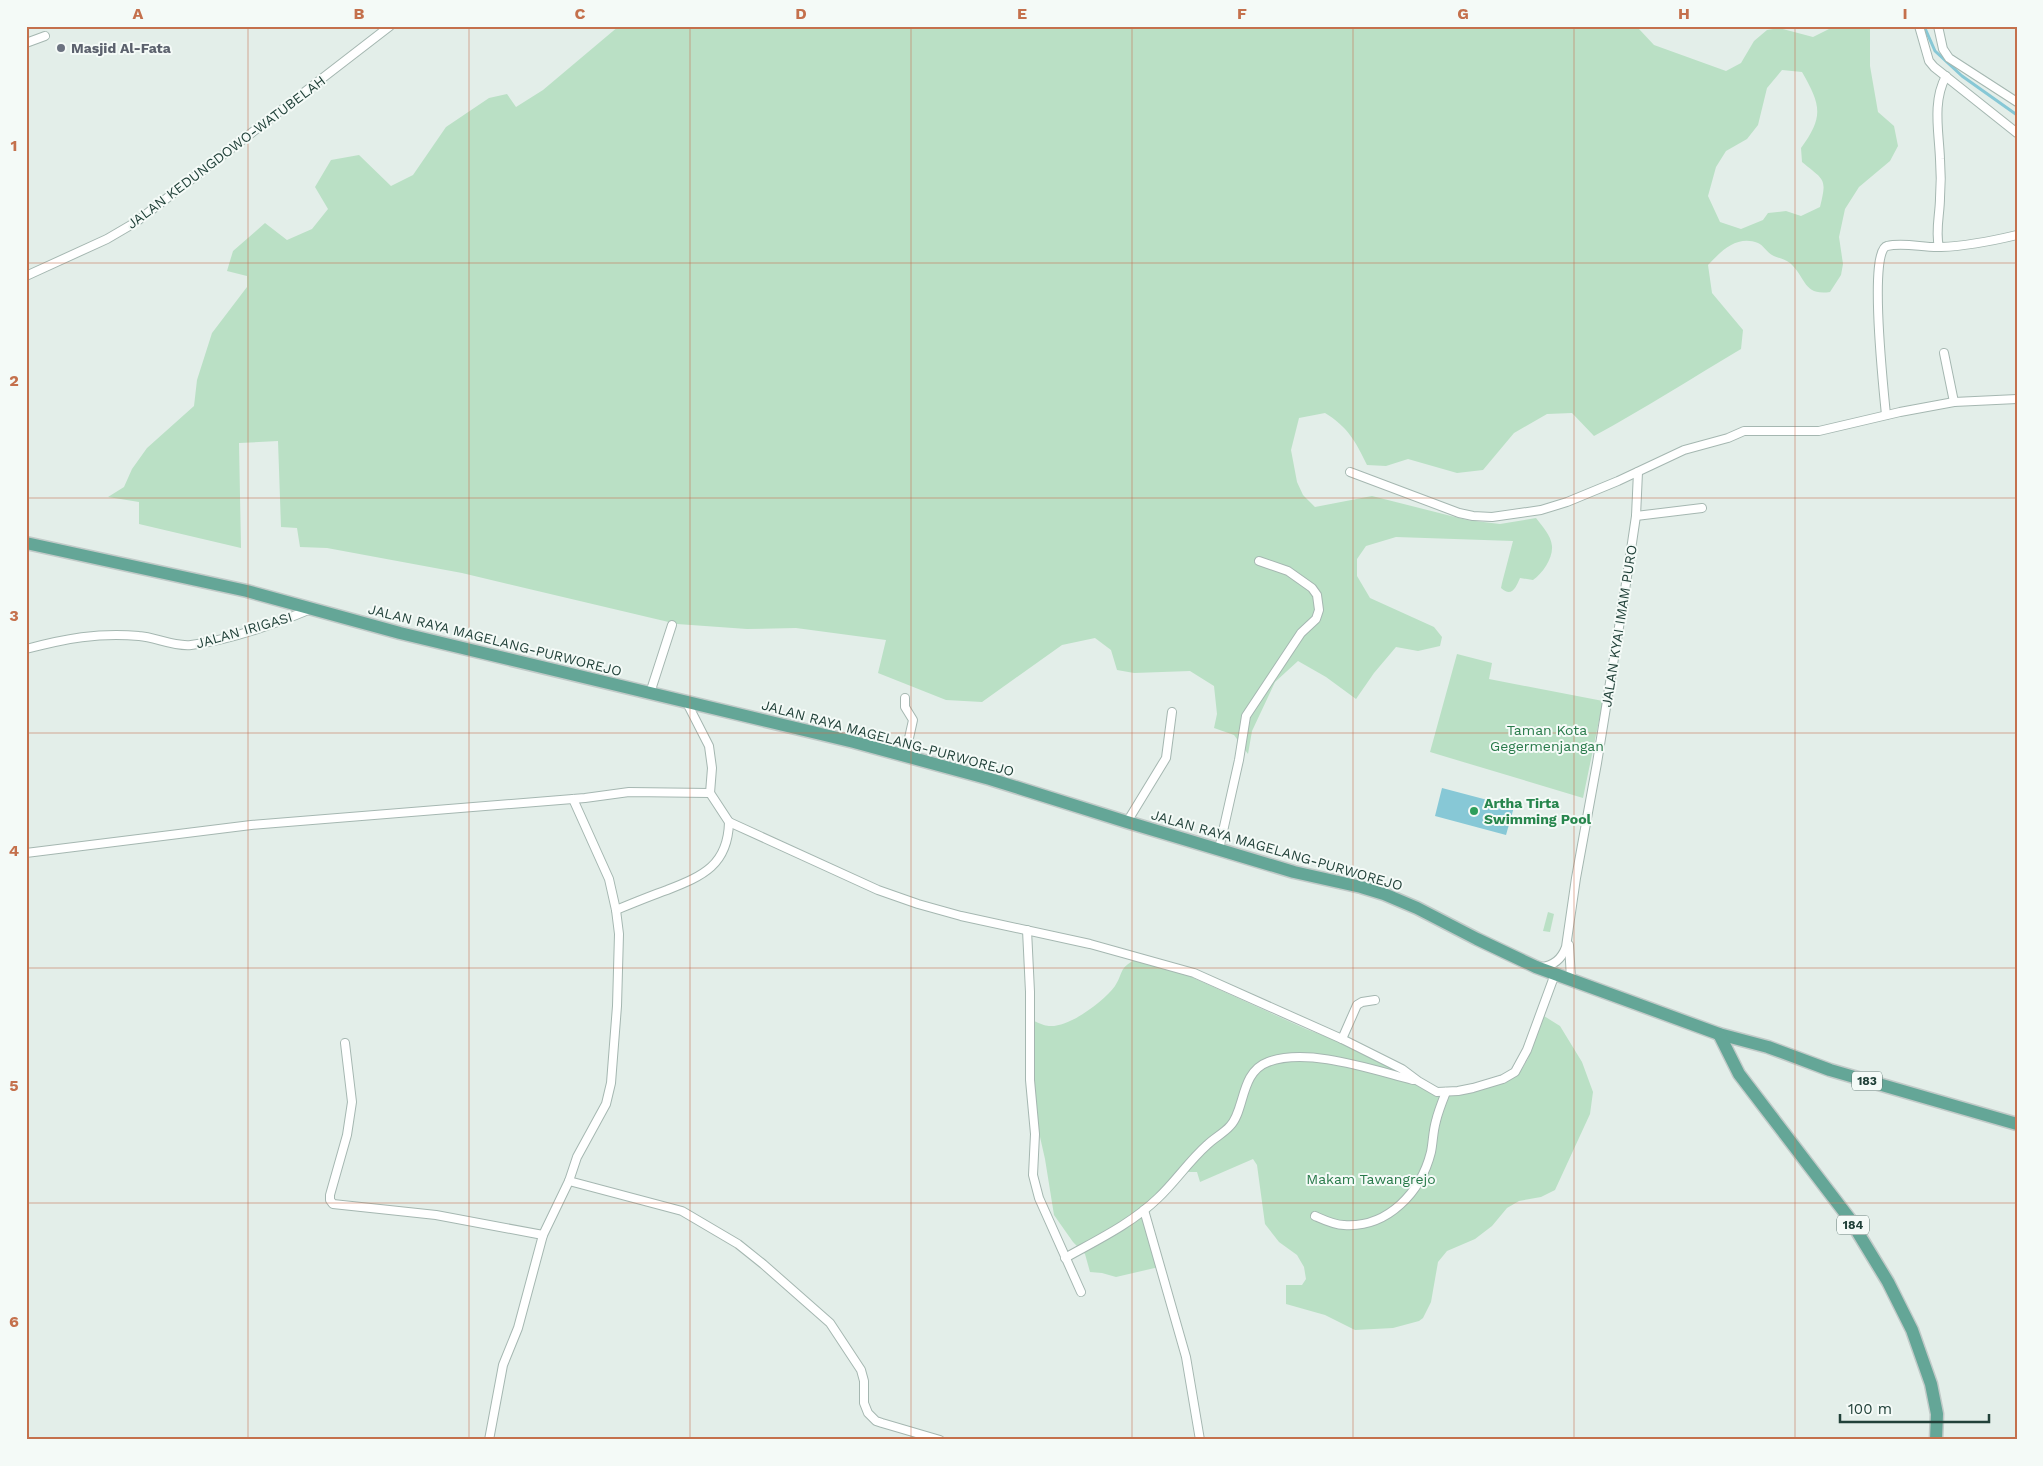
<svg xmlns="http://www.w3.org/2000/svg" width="2043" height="1466" viewBox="0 0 2043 1466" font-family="'Work Sans',sans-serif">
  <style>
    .green { fill: #bae0c5; fill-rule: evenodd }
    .water { fill: #87c8d6 }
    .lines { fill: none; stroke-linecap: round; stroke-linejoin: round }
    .stream { stroke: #87c8d6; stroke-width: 3 }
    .street-casing { stroke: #a5b7b1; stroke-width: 10 }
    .primary-casing { stroke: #c1cac8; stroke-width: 15 }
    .street { stroke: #fff; stroke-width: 8 }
    .primary { stroke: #64a697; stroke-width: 12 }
    .grid { fill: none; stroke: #c4704c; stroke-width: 1; stroke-opacity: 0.55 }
    .worship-dot { fill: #6b7280; stroke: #f4faf7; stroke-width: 2 }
    .leisure-dot { fill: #2e9e5b; stroke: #f4faf7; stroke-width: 2 }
    .labels { text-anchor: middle; stroke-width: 4; stroke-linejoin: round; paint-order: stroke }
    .shield { fill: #f4faf7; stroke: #607872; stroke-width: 1 }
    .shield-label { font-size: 12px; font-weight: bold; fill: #214139 }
    .worship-label { font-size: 14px; font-weight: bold; fill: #5b616d; stroke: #f4faf7; text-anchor: start }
    .street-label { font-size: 14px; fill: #214139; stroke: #f4faf7 }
    .park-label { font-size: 14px; fill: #287a4a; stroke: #f4faf7 }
    .leisure-label { font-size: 14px; font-weight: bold; fill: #27864d; stroke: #f4faf7; text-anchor: start }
    .neatline { fill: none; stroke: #c4704c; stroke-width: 2 }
    .grid-label { font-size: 16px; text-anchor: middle; font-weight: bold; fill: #c4704c }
  </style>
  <rect width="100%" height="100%" fill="#e3eee9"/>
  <g class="green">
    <path d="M619,26H1640L1639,29L1654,45L1726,71L1741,63L1754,41L1767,30L1779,28L1813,37L1835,26H1870V66L1878,112L1894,126L1898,146L1890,161L1859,187L1845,209L1839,237L1843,264L1841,275L1830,292C1803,296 1806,277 1790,263C1785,259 1777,258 1772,255C1767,252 1763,245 1758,243C1737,235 1721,251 1708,265L1712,293L1743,330L1741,349C1692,378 1644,409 1594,436L1572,413L1547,414L1514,433L1483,470L1457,473L1408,459L1386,466L1367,465C1356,442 1347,426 1325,413L1299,418L1291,450L1297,482L1303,495L1315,507L1372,496L1467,520L1500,524L1536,518C1542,526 1551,535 1552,546C1553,558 1543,573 1533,580L1520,578C1516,587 1512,598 1501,588L1502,583L1513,541L1396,537L1366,546L1357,559V576L1370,598L1434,627L1442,637L1440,646L1418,651L1396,647L1374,673L1356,699L1326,677L1298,661L1275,682L1252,731L1248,754L1234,735L1214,728L1217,714L1214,686L1190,671L1134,673L1117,670L1111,650L1095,638L1062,645L982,702L946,700L878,673L886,640L796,628L747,629L677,624L462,573L327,548L300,547L297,528L281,527L278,441L239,443L241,548L139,524V502L108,497L124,487L132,469L147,448L194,406L197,380L212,333L247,287V276L227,271L233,251L265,223L287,240L312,229L328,209L315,187L331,160L359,155L391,186L413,175L446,127L489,98L507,94L516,107L543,90ZM1782,70L1802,72C1821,105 1824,117 1801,148L1802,162C1825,181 1827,178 1820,207L1801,216L1786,211L1768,213L1763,220L1741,229L1720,222L1708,196L1716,167L1726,151L1747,139L1758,125L1767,88Z"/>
    <polygon points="1457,654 1492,663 1489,679 1603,701 1583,798 1430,752"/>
    <polygon points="1548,912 1554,914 1550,932 1543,931"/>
    <path d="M1136,959L1178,971L1306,1029L1359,1049L1416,1083L1449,1091L1502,1079L1520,1072L1528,1059L1538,1022L1544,1016L1560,1026L1582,1062L1593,1092L1590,1114L1555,1190L1541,1197L1519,1201L1507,1208L1492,1226L1475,1239L1447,1251L1438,1262L1431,1302L1423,1318L1419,1321L1393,1328L1355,1330L1325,1315L1286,1304V1285H1302L1306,1279L1304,1267L1297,1255L1279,1242L1265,1224L1257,1165L1253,1159L1200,1182L1197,1172H1186L1155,1204L1148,1215L1159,1267L1116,1277L1102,1273L1090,1272L1085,1254L1073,1242L1054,1215L1045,1159L1028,1084L1034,1021C1039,1023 1045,1026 1049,1026C1069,1028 1104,1001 1115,986C1124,972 1118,969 1136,959Z"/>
  </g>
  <polygon class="water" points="1442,788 1514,807 1506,835 1435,816"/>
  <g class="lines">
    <polyline class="stream" points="1924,26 1935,51 1962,76 2017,115"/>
    <g class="street-casing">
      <g id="street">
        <polyline points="1919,26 1929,61 1934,67 2017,133"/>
        <polyline points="1938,26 1943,49 1949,58 2017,102"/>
        <polyline points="26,43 45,36"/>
        <path d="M1939,247C1935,231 1940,214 1940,198C1941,185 1941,172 1940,159C1939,132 1932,102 1946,76"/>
        <polyline points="26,276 107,239 136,222 390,26"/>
        <polyline points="1944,353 1954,402"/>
        <path d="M1886,415C1884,393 1868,250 1887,246C1904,242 1924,248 1941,247C1967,246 1992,241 2017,235"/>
        <polyline points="1350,472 1459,513 1473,516 1492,517 1541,510 1567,502 1618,481 1684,450 1728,438 1744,431 1819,431 1900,412 1954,402 2017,399"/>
        <polyline points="1636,516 1702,508"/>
        <path d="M26,649C64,639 99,632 139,636C155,637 174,647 191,645C229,640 275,624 311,609"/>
        <polyline points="650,693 672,625"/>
        <polyline points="905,698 905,707 913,720 905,756"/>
        <polyline points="686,701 709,746 712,768 710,793"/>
        <polyline points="1127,822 1166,758 1172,712"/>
        <polyline points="1219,849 1239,760 1246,716 1301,633 1316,619 1319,610 1317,595 1312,588 1288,571 1259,561"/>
        <polyline points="26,853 251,825 585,798 629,792 710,793 729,822 878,890 918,904 961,916 1090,944 1194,973 1342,1039 1402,1069 1418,1081 1437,1092 1458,1091 1473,1088 1503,1079 1515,1072 1527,1050 1555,974"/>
        <path d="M616,910C633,903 650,896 667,890C703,876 728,865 729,822"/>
        <polyline points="1027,930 1030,992 1030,1080 1035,1134 1033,1175 1039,1198 1081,1292"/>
        <polyline points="1569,945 1571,978"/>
        <path d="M1541,967C1554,966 1562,958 1566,947L1576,878L1597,763L1625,590L1636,516L1638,472"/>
        <polyline points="1342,1039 1357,1005 1362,1002 1375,1000"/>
        <polyline points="345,1043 352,1102 347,1135 330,1195 330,1200 333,1204 436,1215 543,1235"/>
        <polyline points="569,1181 682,1211 738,1244 763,1264 830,1323 861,1370 864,1381 864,1403 868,1413 876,1421 882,1423 940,1440"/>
        <polyline points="1144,1210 1186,1357 1200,1440"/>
        <path d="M1315,1216C1324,1220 1334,1225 1344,1225C1388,1228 1421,1192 1431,1152C1433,1142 1433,1131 1436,1121C1438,1112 1442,1102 1446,1092"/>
        <path d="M1065,1258C1097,1240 1131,1224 1158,1198C1175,1182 1189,1161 1207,1145C1214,1138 1224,1133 1230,1126C1245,1111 1240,1072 1268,1062C1308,1047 1373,1070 1413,1080"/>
        <polyline points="489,1440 503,1365 518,1328 543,1235 569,1181 577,1157 606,1104 611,1083 617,1006 619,934 616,910 609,879 573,799"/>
      </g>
    </g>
    <g class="primary-casing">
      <g id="primary">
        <polyline points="26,543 247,591 400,633 854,742 990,779 1127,822 1294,872 1361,887 1384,894 1417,908 1477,939 1536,967 1719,1034 1768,1047 1830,1070 2017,1124"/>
        <polyline points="1719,1034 1739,1074 1849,1218 1888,1282 1912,1330 1931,1384 1937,1414 1936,1440"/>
      </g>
    </g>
    <use href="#street" class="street"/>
    <use href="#primary" class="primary"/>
  </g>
  <path class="grid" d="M248,26V1440M469,26V1440M690,26V1440M911,26V1440M1132,26V1440M1353,26V1440M1574,26V1440M1795,26V1440M26,263H2017M26,498H2017M26,733H2017M26,968H2017M26,1203H2017"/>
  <circle class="worship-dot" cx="61" cy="48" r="5"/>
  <circle class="leisure-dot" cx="1474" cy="811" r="5"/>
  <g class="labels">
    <g class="shield">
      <rect x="1852" y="1071.5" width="30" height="19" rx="4"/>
      <rect x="1837" y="1215.5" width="32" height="19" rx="4"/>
    </g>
    <g class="shield-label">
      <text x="1867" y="1085">183</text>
      <text x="1853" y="1229">184</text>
    </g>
    <g class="worship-label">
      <text x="71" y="53">Masjid Al-Fata</text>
    </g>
    <g class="street-label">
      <text transform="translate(226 152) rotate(-37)" y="5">JALAN KEDUNGDOWO-WATUBELAH</text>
      <text transform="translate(1619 626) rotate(-81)" y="5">JALAN KYAI IMAM PURO</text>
      <text transform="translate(244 630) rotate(-16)" y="5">JALAN IRIGASI</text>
      <text transform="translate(495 640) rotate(14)" y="5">JALAN RAYA MAGELANG-PURWOREJO</text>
      <text transform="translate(888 738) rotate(15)" y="5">JALAN RAYA MAGELANG-PURWOREJO</text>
      <text transform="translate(1277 850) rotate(16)" y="5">JALAN RAYA MAGELANG-PURWOREJO</text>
    </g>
    <g class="park-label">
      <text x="1547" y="735">Taman Kota<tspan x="1547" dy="16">Gegermenjangan</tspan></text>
      <text x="1371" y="1184">Makam Tawangrejo</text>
    </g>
    <g class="leisure-label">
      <text x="1484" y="808">Artha Tirta<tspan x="1484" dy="16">Swimming Pool</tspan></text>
    </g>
  </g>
  <rect width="2043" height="1466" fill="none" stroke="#f4faf7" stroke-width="55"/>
  <path d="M1840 1414v8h149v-8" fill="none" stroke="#214139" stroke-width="2.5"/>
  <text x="1848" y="1414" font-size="15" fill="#214139" stroke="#f4faf7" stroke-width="4" paint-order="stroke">100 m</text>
  <rect x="28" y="28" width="1988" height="1410" class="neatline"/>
  <g class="grid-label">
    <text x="138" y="19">A</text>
    <text x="359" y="19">B</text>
    <text x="580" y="19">C</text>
    <text x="801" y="19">D</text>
    <text x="1022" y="19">E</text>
    <text x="1242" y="19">F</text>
    <text x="1463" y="19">G</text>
    <text x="1684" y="19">H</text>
    <text x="1905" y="19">I</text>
    <text x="14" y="151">1</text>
    <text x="14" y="386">2</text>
    <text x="14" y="621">3</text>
    <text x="14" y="856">4</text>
    <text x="14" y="1091">5</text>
    <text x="14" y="1327">6</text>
  </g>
</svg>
